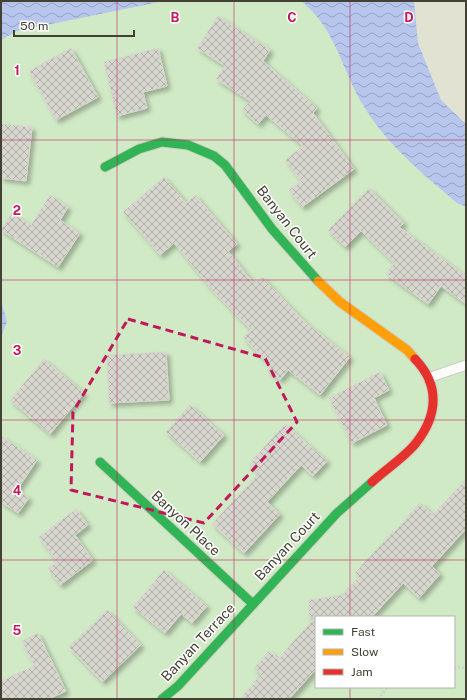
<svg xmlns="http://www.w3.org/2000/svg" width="467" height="700" viewBox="0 0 467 700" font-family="'Public Sans',sans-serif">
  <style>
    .residential { fill: #e2e2d3 }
    .grass { fill: #d1eac6; fill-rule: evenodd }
    .water { fill: url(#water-waves) }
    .building { fill: url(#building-cross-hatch); stroke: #d6d6cc; filter: url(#shadow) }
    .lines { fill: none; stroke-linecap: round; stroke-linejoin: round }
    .lane-casing { stroke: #cccbc4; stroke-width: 11 }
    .fast-casing { stroke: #cecebf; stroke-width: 11 }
    .slow-casing { stroke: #cecebf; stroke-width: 11 }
    .jam-casing { stroke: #cecebf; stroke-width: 11 }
    .path { stroke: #cfcec8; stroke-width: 2.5; stroke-dasharray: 2 2; stroke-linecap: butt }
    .lane { stroke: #fcfcfb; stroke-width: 9 }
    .fast { stroke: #30b455; stroke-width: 9 }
    .slow { stroke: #ff9f0a; stroke-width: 9 }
    .jam { stroke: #e5322d; stroke-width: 9 }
    .marked { fill: none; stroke: #c2185b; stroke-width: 3; stroke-dasharray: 8 5; stroke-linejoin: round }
    .grid { fill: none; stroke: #c2185b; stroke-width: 1; stroke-opacity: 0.55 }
    .labels { text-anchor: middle; stroke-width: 3; stroke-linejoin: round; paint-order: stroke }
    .street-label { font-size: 14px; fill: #434133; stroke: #fff }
    .grid-label { font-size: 13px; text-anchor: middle; font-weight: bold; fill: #c2185b; stroke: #fff; stroke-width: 3; stroke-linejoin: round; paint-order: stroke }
  </style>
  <defs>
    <pattern id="water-waves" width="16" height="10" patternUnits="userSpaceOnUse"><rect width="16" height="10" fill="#b6c6ec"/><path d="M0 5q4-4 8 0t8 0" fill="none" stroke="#96a2c0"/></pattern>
    <pattern id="building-cross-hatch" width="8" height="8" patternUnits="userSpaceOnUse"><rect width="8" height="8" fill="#d7d7cf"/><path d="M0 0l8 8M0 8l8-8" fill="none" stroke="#b0b0a9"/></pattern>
    <filter id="shadow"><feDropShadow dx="3.5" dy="3.5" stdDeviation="2" flood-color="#0004"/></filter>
  </defs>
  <rect width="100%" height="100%" fill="#eeeee6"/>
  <polygon class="residential" points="414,1 466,1 466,124 441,100 418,43"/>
  <path class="grass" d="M1,1H414L418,43L441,100L466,124V699H1ZM316,617H454V687H316Z"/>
  <g class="water">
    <polygon points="1,1 164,1 17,31 1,40"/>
    <path d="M302,1H414L418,43L441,100L466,124V207L457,203C423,174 386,144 363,105C347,79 338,43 318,18C314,12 307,7 302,1Z"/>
    <polygon points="1,300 7,322 1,337"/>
  </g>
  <g class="building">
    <polygon points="218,16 270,50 263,61 317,108 313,113 354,169 302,207 289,190 301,181 285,160 303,146 266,115 258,124 242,110 250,101 216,79 225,66 197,48"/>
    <polygon points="71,48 98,97 56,120 29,71"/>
    <polygon points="158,48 167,86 143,92 147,108 117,116 104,62"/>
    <polygon points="1,124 32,127 26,181 1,178"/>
    <polygon points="164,177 186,203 195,195 220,224 237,244 228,251 254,284 262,277 305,322 350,357 320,395 288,370 280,380 267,370 270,366 243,337 251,330 213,291 174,243 160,255 123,212"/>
    <polygon points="369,188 404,223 399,227 466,276 466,304 441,286 428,304 386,274 394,263 361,231 345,247 328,230"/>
    <polygon points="50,195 68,207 60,220 80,233 58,267 1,230 12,213 31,225"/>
    <polygon points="166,352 169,400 109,403 107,355"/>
    <polygon points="44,359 84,393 50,434 10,400"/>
    <polygon points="380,372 389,390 374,398 387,425 352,443 329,398"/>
    <polygon points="190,405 224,435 200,462 166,432"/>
    <polygon points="285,424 327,461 313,476 301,465 267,502 280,514 244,553 212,524 259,473 249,464"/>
    <polygon points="1,436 37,460 17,490 29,498 18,513 1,502"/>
    <polygon points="466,479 466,529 432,566 440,574 419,598 403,583 372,617 316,617 316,669 289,699 240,699 261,674 254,668 269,651 278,659 315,617 309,617 309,600 342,595 359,577 355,573 393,531 394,532 420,503 433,515"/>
    <polygon points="76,509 88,525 75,535 93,560 60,585 48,568 57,562 39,537"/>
    <polygon points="164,570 207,606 192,623 181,614 165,633 133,607"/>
    <polygon points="107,610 141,645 102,682 69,647"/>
    <polygon points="38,633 66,691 49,699 1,699 1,681 34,666 22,641"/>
  </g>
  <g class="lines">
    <g class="lane-casing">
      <polyline id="lane" points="428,378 466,365"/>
    </g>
    <g class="fast-casing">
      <g id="fast">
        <polyline points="105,167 139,149 162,142 188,145 214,156 225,165 272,229 318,281"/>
        <polyline points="100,462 253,604"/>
        <polyline points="162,699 178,686 337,513 372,482"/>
      </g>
    </g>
    <g class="slow-casing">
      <polyline id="slow" points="318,281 340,302 407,350 415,359"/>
    </g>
    <g class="jam-casing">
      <path id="jam" d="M372,482C386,469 405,457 416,443C438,415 440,385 415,359"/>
    </g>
    <g class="path">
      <polyline points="454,667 466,668"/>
      <polyline points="378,699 388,687"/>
    </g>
    <use href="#lane" class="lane"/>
    <use href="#fast" class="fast"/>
    <use href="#slow" class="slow"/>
    <use href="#jam" class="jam"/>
  </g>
  <path class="marked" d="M128,319L265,358L297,422L204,523L71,490L73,412Z"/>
  <path class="grid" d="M117,1V699M234,1V699M350,1V617M1,140H466M1,280H466M1,420H466M1,560H466M350,687V699"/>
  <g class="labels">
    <g class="street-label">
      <text transform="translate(287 222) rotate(52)" y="5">Banyan Court</text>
      <text transform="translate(186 523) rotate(43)" y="5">Banyon Place</text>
      <text transform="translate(287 546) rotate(-47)" y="5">Banyan Court</text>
      <text transform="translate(198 642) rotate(-47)" y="5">Banyan Terrace</text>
    </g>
  </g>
  <g class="grid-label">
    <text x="175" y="22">B</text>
    <text x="292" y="22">C</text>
    <text x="409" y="22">D</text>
    <text x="17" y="75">1</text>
    <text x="17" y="215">2</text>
    <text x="17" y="355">3</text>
    <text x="17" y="495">4</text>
    <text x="17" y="635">5</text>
  </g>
  <rect width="467" height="700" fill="none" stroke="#434133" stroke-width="4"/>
  <rect x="315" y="616" width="140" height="72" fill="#ffffff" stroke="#b4b3ad"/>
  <rect x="323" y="629" width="20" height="6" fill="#30b455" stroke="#b4b3ad"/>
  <text x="351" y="636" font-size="12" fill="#434133">Fast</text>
  <rect x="323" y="649" width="20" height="6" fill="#ff9f0a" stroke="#b4b3ad"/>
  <text x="351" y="656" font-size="12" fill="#434133">Slow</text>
  <rect x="323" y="669" width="20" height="6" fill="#e5322d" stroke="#b4b3ad"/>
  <text x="351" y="676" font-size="12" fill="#434133">Jam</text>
  <path d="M14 30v6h120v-6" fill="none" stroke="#434133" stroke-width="2"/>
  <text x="20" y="30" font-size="12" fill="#434133" stroke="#ffffff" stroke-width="3" paint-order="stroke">50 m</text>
</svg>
